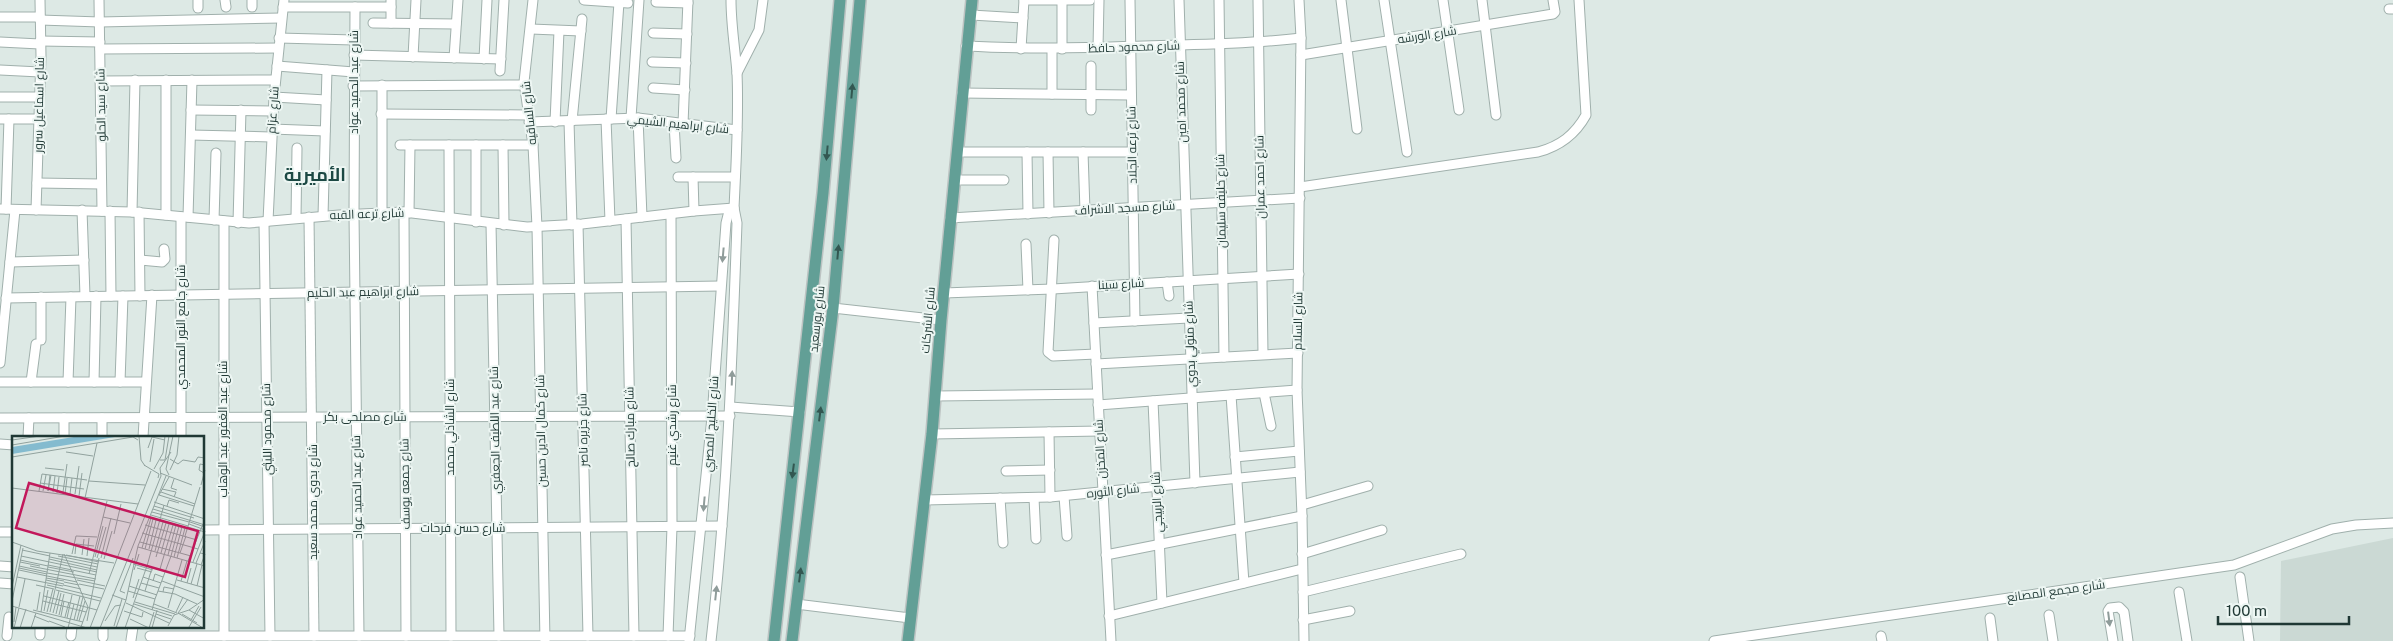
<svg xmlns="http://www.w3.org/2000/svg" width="2393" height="641" viewBox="0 0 2393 641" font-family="'Public Sans',Cairo,sans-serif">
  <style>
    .built { fill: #cbd9d4 }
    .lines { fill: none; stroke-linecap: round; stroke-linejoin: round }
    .minor-casing { stroke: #a0b0ac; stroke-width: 11 }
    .major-casing { stroke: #bcc3c2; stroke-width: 14 }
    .minor { stroke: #fff; stroke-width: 9 }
    .major { stroke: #629f96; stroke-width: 11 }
    .oneway { fill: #335751 }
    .oneway2 { fill: #8f9c9a }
    .labels { text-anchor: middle; stroke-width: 4; stroke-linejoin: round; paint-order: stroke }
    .street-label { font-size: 12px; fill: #1f3834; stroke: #edf6f3 }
    .district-label { font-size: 18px; font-weight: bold; fill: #1c4944; stroke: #edf6f3 }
    .inset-road { fill: none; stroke: #91a29e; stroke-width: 1 }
    .view { fill: #c2185b; fill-opacity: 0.15; stroke: #c2185b; stroke-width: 2.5 }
    .inset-edge { fill: none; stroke: #1f3834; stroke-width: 2.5 }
  </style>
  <rect width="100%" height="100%" fill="#dde9e5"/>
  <polygon class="built" points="2393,538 2393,641 2280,641 2281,561"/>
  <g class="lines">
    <g class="minor-casing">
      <g id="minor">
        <polyline points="99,0 102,211"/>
        <polyline points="198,0 198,8"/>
        <polyline points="225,0 226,7"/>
        <polyline points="252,0 252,7"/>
        <polyline points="533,0 524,82 533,145 537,227 545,641"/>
        <polyline points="584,0 628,3"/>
        <polyline points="1024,0 1090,0"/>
        <polyline points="1130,0 1135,321"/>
        <polyline points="1179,0 1195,483"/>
        <polyline points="1219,0 1224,357"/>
        <polyline points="1258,0 1263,354"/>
        <polyline points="1299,0 1301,38 1297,390 1302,516 1304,641"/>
        <polyline points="1341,0 1357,129"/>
        <polyline points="1384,0 1407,152"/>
        <polyline points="1443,0 1459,110"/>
        <polyline points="1482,0 1496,115"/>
        <polyline points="656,2 688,3"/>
        <polyline points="283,7 391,7"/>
        <polyline points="355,7 354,214 359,636"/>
        <polyline points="2389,9 2393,9"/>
        <polyline points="971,15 1023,18"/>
        <polyline points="0,17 40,17"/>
        <polyline points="40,20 100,22 281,18"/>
        <polyline points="373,23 456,24"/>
        <polyline points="391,23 391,0"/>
        <polyline points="531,29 581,31"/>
        <polyline points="653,33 687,34"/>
        <polyline points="279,38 354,40"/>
        <polyline points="40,41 100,42"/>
        <polyline points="0,42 40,44"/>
        <path d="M966,46C1038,50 1108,47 1180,45C1221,44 1261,43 1301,38"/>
        <polyline points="1098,48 1099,0"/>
        <polyline points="100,49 278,48"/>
        <polyline points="1021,49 1024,0"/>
        <polyline points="1052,49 1052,94"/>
        <polyline points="1062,49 1062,1"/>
        <polyline points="354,55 501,59"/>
        <polyline points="1301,55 1553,14 1555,12 1553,0"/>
        <polyline points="413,57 416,0"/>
        <polyline points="454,58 458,0"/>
        <polyline points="484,59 487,0"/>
        <polyline points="652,62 686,63"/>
        <polyline points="277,66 354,72"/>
        <polyline points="0,70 40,72"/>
        <polyline points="500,71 504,0"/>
        <polyline points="737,73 759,30 763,0"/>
        <polyline points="100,81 275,80"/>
        <polyline points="382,85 382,212"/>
        <polyline points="353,86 525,85"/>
        <polyline points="653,88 685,90"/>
        <polyline points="962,93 1131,95"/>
        <polyline points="0,97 39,97"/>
        <polyline points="274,97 326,100"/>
        <polyline points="191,110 273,111"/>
        <polyline points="1091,110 1091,66"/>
        <polyline points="381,114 528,115"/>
        <polyline points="631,118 639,0"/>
        <polyline points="638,118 642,217"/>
        <polyline points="0,119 39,119"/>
        <polyline points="606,119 610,221"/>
        <polyline points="611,119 619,2"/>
        <polyline points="569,121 572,225"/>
        <polyline points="572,121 582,19"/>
        <polyline points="529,122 638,118 737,130"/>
        <polyline points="555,122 559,31"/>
        <polyline points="674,123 676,158"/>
        <polyline points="683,124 688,0"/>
        <polyline points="272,129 325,131"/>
        <polyline points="191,135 271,137"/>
        <polyline points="400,145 533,145"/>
        <polyline points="449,145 451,636"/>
        <polyline points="503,145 504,225"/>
        <polyline points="957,152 1132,152"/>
        <polyline points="1027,152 1028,214"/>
        <polyline points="1048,152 1049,213"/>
        <polyline points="1083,152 1085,211"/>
        <polyline points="678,177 735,177"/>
        <polyline points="693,177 694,211"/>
        <polyline points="954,180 1004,180"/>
        <polyline points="37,183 101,184"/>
        <path d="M1300,187L1538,152C1560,146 1575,135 1586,115L1579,0"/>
        <polyline points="0,209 132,212 249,223 339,215 404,212 527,227 582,224 694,211 734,208"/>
        <polyline points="6,209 9,119"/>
        <polyline points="36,210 41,56 40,0"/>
        <polyline points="82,210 85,296"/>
        <polyline points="110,211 111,296"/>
        <polyline points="132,212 135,80"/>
        <polyline points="139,212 140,296"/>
        <polyline points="404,212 406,636"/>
        <polyline points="409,213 410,145"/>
        <polyline points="166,215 166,80"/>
        <polyline points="323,216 327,70"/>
        <polyline points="188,217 192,80"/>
        <polyline points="309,217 314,636"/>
        <polyline points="296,218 297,148"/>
        <polyline points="950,218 1300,198"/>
        <polyline points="626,219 634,636"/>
        <polyline points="214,220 216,153"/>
        <polyline points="268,221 274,97 284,0"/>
        <polyline points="264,222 270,636"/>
        <polyline points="476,222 476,145"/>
        <polyline points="238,223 241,110"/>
        <polyline points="491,224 499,636"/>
        <polyline points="578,224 588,636"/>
        <polyline points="1054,240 1048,352 1053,356 1096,354"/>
        <polyline points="1026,244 1028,290"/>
        <polyline points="140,260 162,262 165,259 164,249"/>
        <polyline points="10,262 84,260"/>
        <polyline points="1167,282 1169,296"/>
        <polyline points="1092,286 1111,641"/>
        <polyline points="944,293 1053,289 1299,274"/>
        <polyline points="6,298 720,286"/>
        <polyline points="833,308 941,320"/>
        <polyline points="1094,323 1189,318"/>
        <polyline points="41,340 41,297"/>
        <polyline points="0,363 15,210"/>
        <polyline points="1096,364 1298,353"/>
        <polyline points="0,382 146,382"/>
        <polyline points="31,382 36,344"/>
        <polyline points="68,382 71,297"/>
        <polyline points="94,382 96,296"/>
        <polyline points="120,382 123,296"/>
        <polyline points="1264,393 1271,426"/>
        <polyline points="1231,395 1244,583"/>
        <polyline points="936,396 1097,394"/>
        <polyline points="1153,401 1162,603"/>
        <polyline points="1098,405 1297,390"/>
        <polyline points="731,407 800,412"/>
        <polyline points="0,418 730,416"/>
        <polyline points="64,418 64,437"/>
        <polyline points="1049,432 1050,497"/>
        <polyline points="932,434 1100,431"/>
        <polyline points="28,437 29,418"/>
        <polyline points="102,437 102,418"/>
        <polyline points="143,437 152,295"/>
        <polyline points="181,437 181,217"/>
        <polyline points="0,444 14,445"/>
        <polyline points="1235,457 1299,451"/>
        <polyline points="1006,471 1050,470"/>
        <polyline points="1064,496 1067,536"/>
        <polyline points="1000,498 1003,543"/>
        <polyline points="1034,498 1036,539"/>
        <polyline points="925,500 1050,497 1300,472"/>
        <polyline points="1302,505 1368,486"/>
        <polyline points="204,530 722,526"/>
        <polyline points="0,532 14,532"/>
        <polyline points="1302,554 1382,530"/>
        <polyline points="1106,555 1302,516"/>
        <polyline points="0,566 14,567"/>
        <polyline points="2240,577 2249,641"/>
        <polyline points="0,583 14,584"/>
        <polyline points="1303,592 1461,554"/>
        <polyline points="2179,592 2187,641"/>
        <polyline points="796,604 910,618"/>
        <polyline points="2049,615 2053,641"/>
        <polyline points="1109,616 1302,569"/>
        <polyline points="1990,618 1993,641"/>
        <polyline points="1303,620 1350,611"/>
        <polyline points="40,635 40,627"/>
        <polyline points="7,636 9,617"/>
        <polyline points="71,636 72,627"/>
        <polyline points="150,636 690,636"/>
        <polyline points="224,636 224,221"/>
        <polyline points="668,636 672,527 671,214"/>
        <polyline points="1881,636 1882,641"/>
        <polyline points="103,637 103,627"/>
        <polyline points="131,640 133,627"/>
        <polyline points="689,641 712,417 726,223 728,215 734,208"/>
        <path d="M711,641C727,502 732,363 737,223L734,208C736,164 739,118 737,73C735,48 731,25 731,0"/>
        <polyline points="1714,641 2234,565 2332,529 2356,525 2393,523"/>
        <polyline points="2113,641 2108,611 2110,608 2119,607 2124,612 2128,641"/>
      </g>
    </g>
    <g class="major-casing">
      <g id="major">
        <polyline points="774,641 823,193 840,0"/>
        <polyline points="792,641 833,308 860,0"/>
        <polyline points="908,641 932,434 941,320 972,0"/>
      </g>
    </g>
    <use href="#minor" class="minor"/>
    <use href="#major" class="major"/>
  </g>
  <defs><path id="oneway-solid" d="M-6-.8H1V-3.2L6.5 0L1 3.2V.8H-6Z" transform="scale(1.25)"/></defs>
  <g class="oneway">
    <use href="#oneway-solid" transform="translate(852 91) rotate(-85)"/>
    <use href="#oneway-solid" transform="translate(827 153) rotate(95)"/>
    <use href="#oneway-solid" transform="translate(838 252) rotate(-85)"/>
    <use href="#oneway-solid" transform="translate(820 414) rotate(-83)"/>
    <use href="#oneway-solid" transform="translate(793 471) rotate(97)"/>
    <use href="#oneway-solid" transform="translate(800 575) rotate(-83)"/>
  </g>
  <g class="oneway2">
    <use href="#oneway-solid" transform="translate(723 255) rotate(95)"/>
    <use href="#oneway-solid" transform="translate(732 378) rotate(-88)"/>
    <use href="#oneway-solid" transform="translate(704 504) rotate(95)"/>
    <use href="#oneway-solid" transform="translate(716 593) rotate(-84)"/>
    <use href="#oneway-solid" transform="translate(2109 619) rotate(83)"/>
  </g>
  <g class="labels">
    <g class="street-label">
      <text transform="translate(1427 35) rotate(-9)" y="4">شارع الورشه</text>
      <text transform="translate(1134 47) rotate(-2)" y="4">شارع محمود حافظ</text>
      <text transform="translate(354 82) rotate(-90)" y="4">شارع عبد الحميد عواد</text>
      <text transform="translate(1181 102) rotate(-92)" y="4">شارع محمد امين</text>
      <text transform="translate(39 105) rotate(-89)" y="4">شارع اسماعيل سرور</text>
      <text transform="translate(101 105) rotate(-91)" y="4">شارع سيد الحلو</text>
      <text transform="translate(273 110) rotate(-86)" y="4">شارع عزام</text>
      <text transform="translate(529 113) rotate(-96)" y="4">شارع الساقيه</text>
      <text transform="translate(678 124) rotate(6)" y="4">شارع ابراهيم الشيمي</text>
      <text transform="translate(1132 145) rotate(-91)" y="4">شارع ترعه الجلاد</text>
      <text transform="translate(1260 177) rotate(-91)" y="4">شارع احمد عمران</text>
      <text transform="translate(1221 201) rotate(-91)" y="4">شارع خليفه سليمان</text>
      <text transform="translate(1125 208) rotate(-3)" y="4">شارع مسجد الاشراف</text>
      <text transform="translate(367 214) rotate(-2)" y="4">شارع ترعه القبه</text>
      <text transform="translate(1121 284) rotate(-3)" y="4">شارع سينا</text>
      <text transform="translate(363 292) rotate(-1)" y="4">شارع ابراهيم عبد الحليم</text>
      <text transform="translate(817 319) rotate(-84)" y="4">شارع بورسعيد</text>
      <text transform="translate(928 320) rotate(-85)" y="4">شارع الشركات</text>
      <text transform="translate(1298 321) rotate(-89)" y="4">شارع السلام</text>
      <text transform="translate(181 327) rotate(-90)" y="4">شارع جامع النور المحمدي</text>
      <text transform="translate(1190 344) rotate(-92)" y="4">شارع متولي بدوي</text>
      <text x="365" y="421">شارع مصلحى بكر</text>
      <text transform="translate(711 424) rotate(-86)" y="4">شارع الخليج المصري</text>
      <text transform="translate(672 425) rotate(-90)" y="4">شارع رشدي غنيم</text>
      <text transform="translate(450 427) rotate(-90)" y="4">شارع الشاذلي محمد</text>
      <text transform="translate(630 427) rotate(-91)" y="4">شارع مبارك صالح</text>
      <text transform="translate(223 429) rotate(-90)" y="4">شارع عبد الغفور عبد الوهاب</text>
      <text transform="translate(267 429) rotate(-91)" y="4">شارع محمود الليثي</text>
      <text transform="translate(495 430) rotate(-91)" y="4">شارع عبد اللطيف الجعفري</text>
      <text transform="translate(583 430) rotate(-91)" y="4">شارع جزيره ناصر</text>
      <text transform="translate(541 431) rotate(-91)" y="4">شارع كمال الدين حسين</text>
      <text transform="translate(1100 449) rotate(-93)" y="4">شارع المخزن</text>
      <text transform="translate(405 484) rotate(-91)" y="4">شارع جمعه يوسف</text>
      <text transform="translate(357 487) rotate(-91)" y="4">شارع عبد الحميد عواد</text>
      <text transform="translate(1113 491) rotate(-6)" y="4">شارع الثوره</text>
      <text transform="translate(313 502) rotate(-90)" y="4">شارع بدوي محمد سعيد</text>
      <text transform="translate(1157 502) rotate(-93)" y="4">شارع الربيجي</text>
      <text x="463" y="532">شارع حسن فرحات</text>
      <text transform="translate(2056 591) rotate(-8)" y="4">شارع مجمع المصانع</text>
    </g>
    <g class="district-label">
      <text x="315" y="181">الأميرية</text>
    </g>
  </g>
  <g transform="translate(12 436)">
    <rect width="192" height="192" fill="#dde9e5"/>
    <path d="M68,0H109L0,18V11Z" fill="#84bbcf"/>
    <path class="inset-road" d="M127,0L129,24L133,30M0,4L28,0M0,9L53,0M136,12L140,1L153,4M54,16L81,20M0,21L121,1L126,4M158,23L166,28L171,24L183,26L186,21L193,22M148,24H153L157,0M138,26L142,3M132,29L147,38L146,42M33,32L52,34M142,33L151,17L153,0M158,34L165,19L167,0M148,37L180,49M192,37L187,34L188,28L193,29M38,39L36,55L39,39M157,39L154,33L161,0M162,43L159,52L165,54M77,45L133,49M28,47L72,53M189,49L193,34M0,52L126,68M150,53L164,56L162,61M27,55L30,38L75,44M31,55L34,39M41,56L43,40M51,56L55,28M149,56L183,68M45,57L47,41M53,58L55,42M58,58L60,42M63,58L67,30M147,59L157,41M147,59L182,70M67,60L70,37M73,62L85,7M142,66L193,83M142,70L182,82M155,70L157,64L167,67M141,73L193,89M140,76L177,86M139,79L176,90M91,81L118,87M137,82L175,93M178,86L193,91M177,88L193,94M133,89L185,104M176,91L193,96M130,97L186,113M102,98L109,68M173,100L188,51M0,106L25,115L102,127M128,106L179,120M126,111L193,130M130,112L139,82M133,113L141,83M137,113L144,84M10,114L38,120M143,115L151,86M149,117L157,88M168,117L174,100M188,117L193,118L189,129M52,118L76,171M60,118L64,100L85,101M63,118L64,108L82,110M54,119L87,126M70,119L72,103M156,119L164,89M9,120L85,136M46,120L86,128M75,120L77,102M159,120L167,90M38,121L85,131M83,121L91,90M144,121L154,87M162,121L170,91M85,122L94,91M89,122L99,82M165,122L173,92M37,123L85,134M92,123L100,95M8,124L36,130M176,125L191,88M8,126L28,130M181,126L193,95M184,127L193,105M121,128L141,134M129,128L145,133M36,129L84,139M7,130L35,136M18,130L84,143M135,130L152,69M36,131L62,136M7,132L35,138M125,132L140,136M148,133L161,89M7,134L35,140M122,134L127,118M35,137L83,145M77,138L95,65M35,140L65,146M5,141L51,150M131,141L149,147M34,142L52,145M34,144L52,148M65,144L93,150M165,144L193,152M141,145L143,138L151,141M150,145L193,161M169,145L175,125M52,146L67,149M129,147L147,152M175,147L179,132M67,148L92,153M179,148L185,128M24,149L42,153M35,149L89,162M51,149L69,153M117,150L145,159M185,150L190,129M0,151L9,109M44,154L88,165M116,155L143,163L140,174M133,155L140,132M146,155L163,158L185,168M151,156L152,151L162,153M113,157L108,155L121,122M100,159L114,164L104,192M32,160L85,174M121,162L127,143M143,163L159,120M176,163L166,177L191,192M114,164L126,110L154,40M0,165L11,112M31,165L74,176M123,166L163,178M114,167L157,187M122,168L160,180M142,168L165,177M0,170L75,192M7,171L13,143M156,172L170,124M21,174L71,186M25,174L28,156M177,174L193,183M32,175L36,154M112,175L130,181L131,176M29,176L38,117M35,176L41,153M38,176L51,118M164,176L171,161M41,177L47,155M44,178L49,157M144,178L159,183M170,178L185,187M47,179L52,158M22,180L37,186M49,180L52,165M53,181L57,166M55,182L60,159M118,183L137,192M62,184L68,160M65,184L71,161M179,184L187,170M37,185L53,191M67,185L73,165M75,185L87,122M93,185L103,170L109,169M2,186L4,171M102,190L110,163M156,190L162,179L177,174L193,163M69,191L76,171M177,191L189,171M2,192L7,172M8,192L14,173M19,192L24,177M56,192L62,168M78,192L139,35M88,192L149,40L148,32L159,16M113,192L135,130M137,192L142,176M140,192L145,174M149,192H166"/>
    <path class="view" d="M17,47L186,95L173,141L4,92Z"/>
    <rect width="192" height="192" class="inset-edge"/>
  </g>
  <path d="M2218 616v8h131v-8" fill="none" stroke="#1f3834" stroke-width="2.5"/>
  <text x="2226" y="616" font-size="15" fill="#1f3834" stroke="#edf6f3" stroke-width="4" paint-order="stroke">100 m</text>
</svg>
